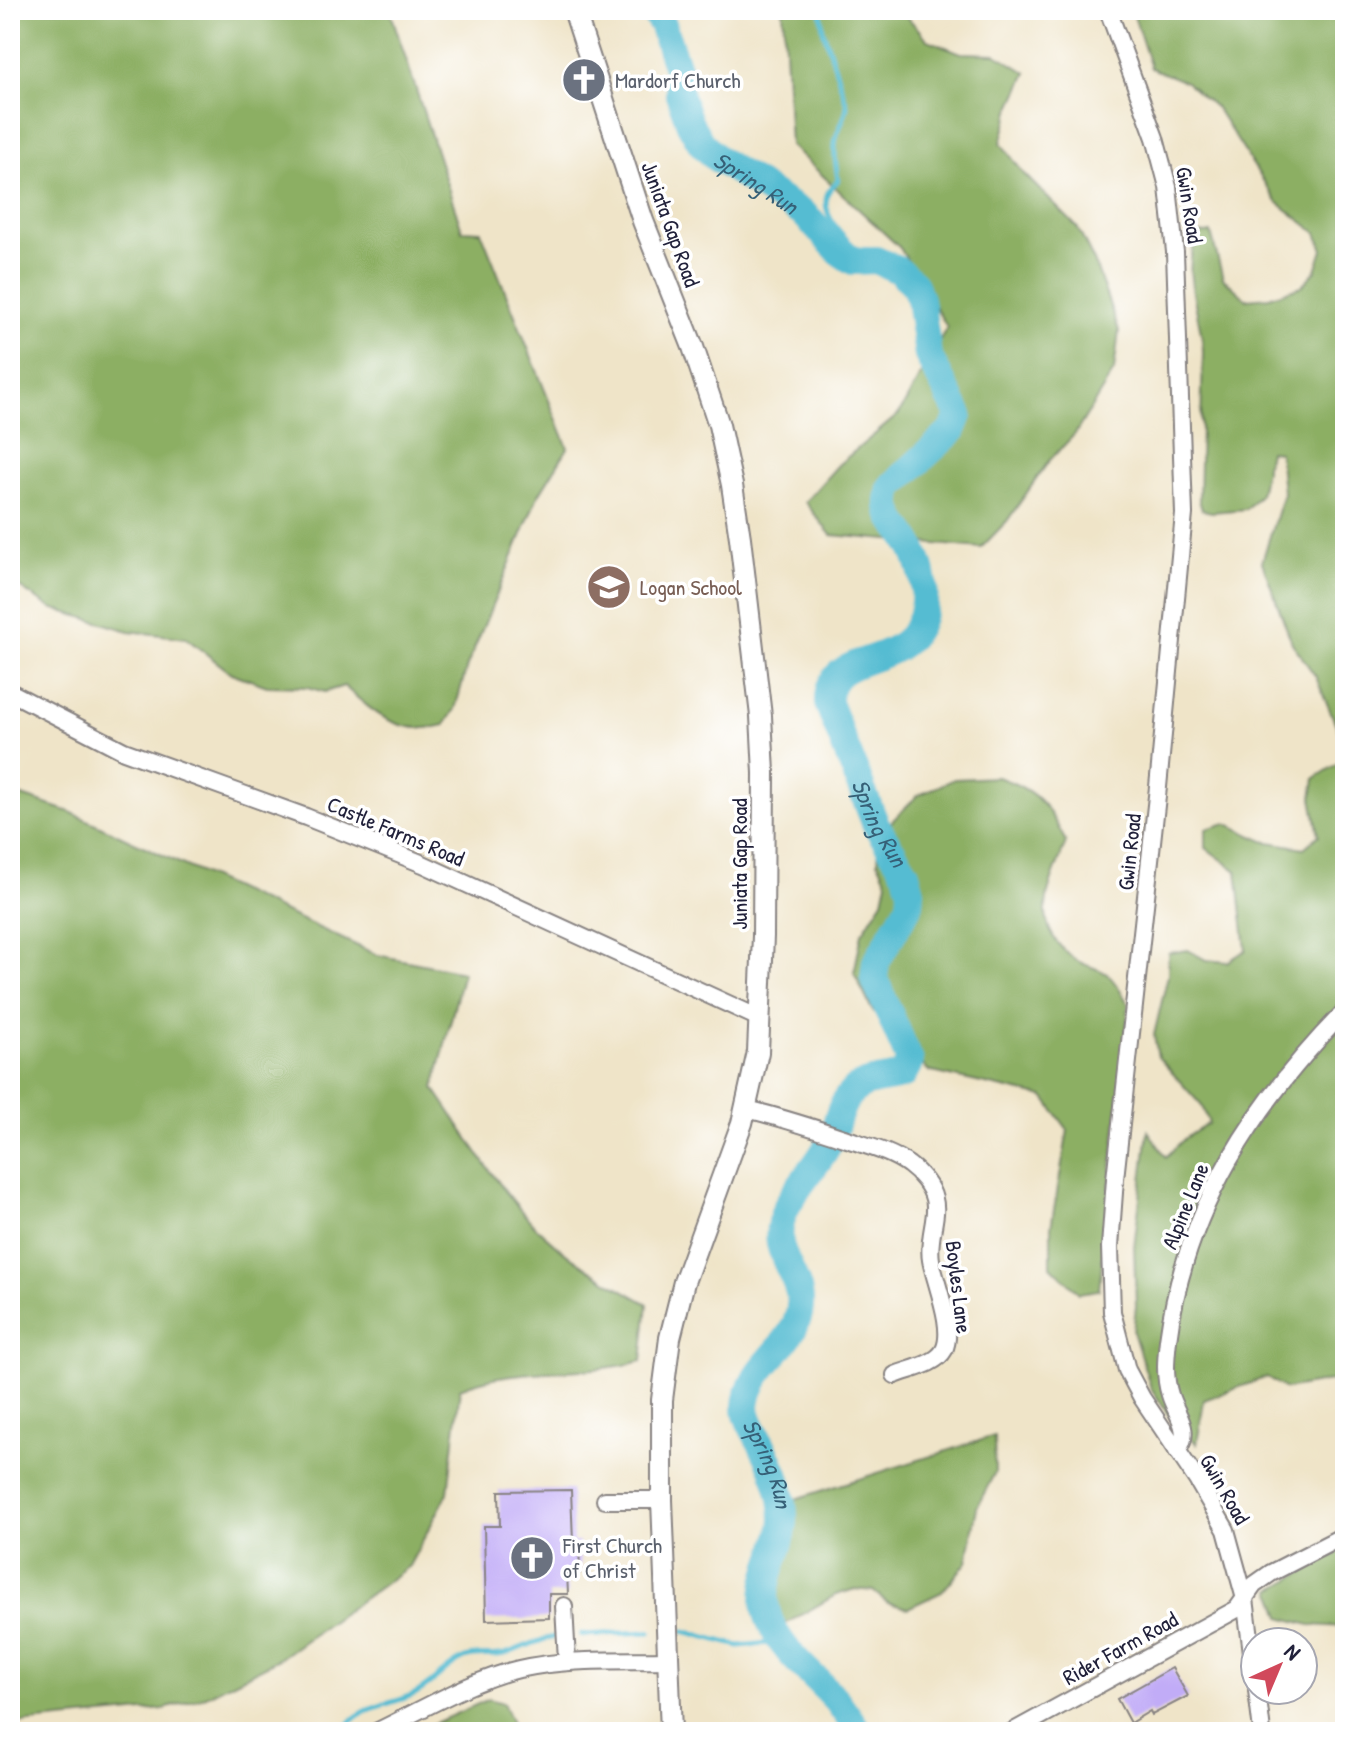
<svg xmlns="http://www.w3.org/2000/svg" width="1355" height="1742" viewBox="0 0 1355 1742" font-family="'Patrick Hand',sans-serif">
  <style>
    .forest { fill: #8caf63; stroke: #57684f; stroke-width: 2 }
    .lines { fill: none; stroke-linecap: round; stroke-linejoin: round }
    .stream { stroke: #54bcd2; stroke-width: 5 }
    .river { stroke: #54bcd2; stroke-width: 28 }
    .building { fill: #c1acf7 }
    .minor-casing { stroke: #888382; stroke-width: 20 }
    .major-casing { stroke: #888382; stroke-width: 24 }
    .minor { stroke: #fff; stroke-width: 16 }
    .major { stroke: #fff; stroke-width: 20 }
    .labels { text-anchor: middle; stroke-width: 7; stroke-linejoin: round; paint-order: stroke }
    .worship-label { font-size: 22px; fill: #5b616d; stroke: #fff; text-anchor: start }
    .street-label { font-size: 22px; fill: #22223b; stroke: #fff }
    .education-label { font-size: 22px; fill: #785e54; stroke: #fff; text-anchor: start }
    .water-label { font-size: 24px; font-style: italic; fill: #366077; stroke: #fff }
  </style>
  <rect width="100%" height="100%" fill="#fff"/>
  <filter id="ink" filterUnits="userSpaceOnUse"><feTurbulence type="fractalNoise" baseFrequency=".0125" numOctaves="2"/><feDisplacementMap in="SourceGraphic" scale="16" xChannelSelector="R" yChannelSelector="G"/><feConvolveMatrix kernelMatrix="1 2 1 2 8 2 1 2 1" color-interpolation-filters="sRGB"/></filter>
  <filter id="wash" filterUnits="userSpaceOnUse"><feTurbulence type="fractalNoise" baseFrequency=".006" numOctaves="4" result="noise"/><feDisplacementMap in="SourceGraphic" scale="32" xChannelSelector="R" yChannelSelector="G"/><feGaussianBlur stdDeviation="1.8" result="paint"/><feColorMatrix in="noise" values="0 0 0 0 0 0 0 0 0 0 0 0 0 0 0 0 0 1.4 0 .05"/><feComposite in="paint" operator="in"/></filter>
  <g filter="url(#wash)">
    <rect width="100%" height="100%" fill="#efe4c8"/>
    <g class="forest">
      <path d="M10,10H390L462,230L481,231L568,448L537,498L467,666L455,709L445,725C401,737 375,714 344,686L325,692L307,687L267,686L231,673L186,638L129,631L51,608L10,581Z"/>
      <polygon points="783,10 901,10 928,40 961,53 996,54 1027,73 1011,107 1001,143 1024,174 1077,227 1094,261 1119,331 1114,371 1075,434 1049,461 1007,521 981,548 831,535 805,502 838,465 899,414 947,327 900,248 790,145"/>
      <path d="M1132,10H1345V733L1339,732L1316,677L1292,643L1262,562L1283,493L1279,452L1269,451L1260,494L1246,509L1212,512L1202,510L1199,500C1200,451 1202,402 1203,353C1203,315 1176,267 1201,233H1211L1223,278L1246,299L1269,297L1302,286L1316,270L1323,250L1317,233L1277,202L1217,109L1186,82L1151,68Z"/>
      <polygon points="1345,759 1345,1386 1336,1380 1285,1389 1267,1377 1204,1400 1197,1444 1168,1414 1151,1388 1133,1332 1136,1306 1134,1247 1148,1131 1166,1157 1184,1139 1209,1123 1202,1106 1158,1057 1154,1035 1168,975 1168,953 1188,950 1206,960 1227,962 1246,950 1237,871 1206,848 1206,829 1226,823 1263,841 1304,848 1319,835 1312,798 1315,778"/>
      <path d="M997,777C1038,790 1047,805 1066,842C1050,887 1027,922 1073,958C1083,966 1097,967 1107,974C1116,981 1122,995 1129,1004L1099,1290L1079,1293L1051,1266V1227L1068,1130L1044,1097L928,1071L872,1010L854,973L862,933L883,900L887,881L878,862L879,842L888,825L917,796L954,779Z"/>
      <path d="M10,792L70,812L377,955L463,972L434,1088C465,1133 495,1183 532,1223C563,1256 608,1282 648,1304L642,1361C583,1377 516,1365 460,1388L448,1493L409,1566L279,1659L202,1698L164,1709L10,1724Z"/>
      <path d="M994,1436L995,1472L977,1507L967,1562L942,1592L908,1608L888,1603L873,1591L855,1589L836,1595L785,1624L770,1610C769,1569 767,1538 789,1501Z"/>
      <polygon points="1345,1549 1345,1627 1310,1625 1281,1617 1272,1590"/>
      <polygon points="489,1699 503,1703 516,1732 415,1732"/>
    </g>
    <g class="lines">
      <g class="stream">
        <path d="M821,10L823,30L847,105C846,118 839,126 836,138C833,151 836,166 838,180C835,184 828,190 827,195C821,216 844,237 857,249L853,261"/>
        <polyline points="684,1631 739,1646 781,1642"/>
        <polyline points="581,1635 650,1632"/>
        <path d="M346,1729C356,1707 390,1705 410,1696C431,1688 445,1666 465,1658C479,1653 494,1658 508,1653C525,1647 535,1641 554,1637"/>
      </g>
      <path class="river" id="s1" d="M652,10L662,24L678,71L679,94L690,124L701,143L716,158L805,215L841,253L853,261L876,260L898,270L913,283L920,299L928,355L959,415L953,430L891,487C890,493 888,500 889,506C890,517 901,529 907,538C923,563 931,596 918,625C896,671 826,650 828,703L876,825L906,873L911,891L910,904L876,962L874,978L910,1061L903,1075C888,1081 870,1079 857,1088C839,1100 838,1124 830,1141C815,1174 774,1203 780,1243C785,1271 810,1289 796,1323C785,1351 748,1372 746,1406C746,1420 756,1433 762,1445C774,1469 784,1492 784,1519C783,1553 755,1584 769,1619C782,1654 815,1675 838,1702C845,1712 852,1722 859,1732"/>
    </g>
    <g id="blocks">
      <g class="building">
        <polygon points="571,1490 573,1542 579,1542 580,1573 567,1573 568,1594 549,1594 549,1618 486,1620 484,1526 500,1526 499,1491"/>
        <polygon points="1172,1668 1188,1696 1152,1715 1150,1711 1130,1723 1117,1699"/>
      </g>
    </g>
  </g>
  <g filter="url(#ink)">
    <use href="#blocks" fill-opacity="0" stroke="#888382" stroke-width="2"/>
    <g class="lines">
      <g class="minor-casing">
        <g id="minor">
          <polyline points="1108,10 1155,138 1168,187 1175,252 1184,514 1158,787 1115,1179 1110,1247 1112,1312 1127,1370 1142,1398 1197,1480 1226,1530 1245,1599 1255,1675"/>
          <polyline points="10,692 124,751 306,817 423,864 761,1019"/>
          <path d="M746,1109C781,1117 813,1128 847,1139C867,1146 892,1152 909,1165C920,1173 931,1186 934,1199C939,1216 927,1238 931,1260C935,1283 955,1328 944,1350C936,1365 909,1369 895,1375"/>
          <path d="M1177,1451C1193,1430 1176,1415 1170,1395C1164,1376 1166,1358 1168,1340C1185,1208 1254,1104 1345,1011"/>
          <polyline points="605,1500 662,1500"/>
          <polyline points="564,1606 567,1661"/>
          <polyline points="1257,1690 1262,1732"/>
          <path d="M376,1732C422,1710 469,1681 519,1669C567,1658 618,1661 668,1660"/>
          <polyline points="1012,1732 1237,1609 1254,1585 1271,1573 1345,1535"/>
        </g>
      </g>
      <g class="major-casing">
        <polyline id="major" points="574,10 643,221 693,347 719,425 732,485 740,538 761,716 764,773 763,936 758,1052 742,1123 684,1282 670,1338 662,1400 662,1500 671,1732"/>
      </g>
      <use href="#minor" class="minor"/>
      <use href="#major" class="major"/>
    </g>
  </g>
  <defs>
    <g id="church-disc" transform="scale(2.3)"><circle r="9.5" fill="#6b7280" stroke="#fff"/><path d="M-1.2-6h2.4v3.5h3.3v2.4h-3.3V6h-2.4V-.1h-3.3v-2.4h3.3Z" fill="#fff"/></g>
    <g id="school-disc" transform="scale(2.3)"><circle r="9.5" fill="#8d6e63" stroke="#fff"/><path d="M0-5L7-2L0 1L-7-2ZM-4 1L0 2.5L4 1V4Q0 6-4 4Z" fill="#fff"/></g>
  </defs>
  <g fill-rule="evenodd">
    <use href="#church-disc" x="584" y="80"/>
    <use href="#school-disc" x="609" y="587"/>
    <use href="#church-disc" x="532" y="1558"/>
  </g>
  <g class="labels">
    <g class="worship-label">
      <text x="615" y="88">Mardorf Church</text>
      <text x="563" y="1553">First Church<tspan x="563" dy="25">of Christ</tspan></text>
    </g>
    <g class="street-label">
      <text transform="translate(1190 205) rotate(81)" y="8">Gwin Road</text>
      <text transform="translate(671 224) rotate(70)" y="8">Juniata Gap Road</text>
      <text transform="translate(396 831) rotate(23)" y="8">Castle Farms Road</text>
      <text transform="translate(1129 852) rotate(-84)" y="8">Gwin Road</text>
      <text transform="translate(739 864) rotate(-90)" y="8">Juniata Gap Road</text>
      <text transform="translate(1185 1206) rotate(-68)" y="8">Alpine Lane</text>
      <text transform="translate(959 1287) rotate(83)" y="8">Boyles Lane</text>
      <text transform="translate(1225 1489) rotate(60)" y="8">Gwin Road</text>
      <text transform="translate(1120 1648) rotate(-29)" y="8">Rider Farm Road</text>
    </g>
    <g class="education-label">
      <text x="640" y="595">Logan School</text>
    </g>
    <g class="water-label">
      <text dy="8" stroke="none"><textPath href="#s1" startOffset="212">Spring Run</textPath></text>
      <text dy="8" stroke="none"><textPath href="#s1" startOffset="1052">Spring Run</textPath></text>
      <text dy="8" stroke="none"><textPath href="#s1" startOffset="1800">Spring Run</textPath></text>
    </g>
  </g>
  <rect width="1355" height="1742" fill="none" stroke="#fff" stroke-width="40"/>
  <g transform="translate(1279 1666) rotate(44)"><circle r="38" fill="#ffffff" stroke="#a7a7b1" stroke-width="2"/>
  <path d="M0-6L14 30L0 20L-14 30Z" fill="#d1495b"/>
  <text y="-12" font-size="22" font-weight="bold" text-anchor="middle" fill="#22223b">N</text>
  </g>
</svg>
